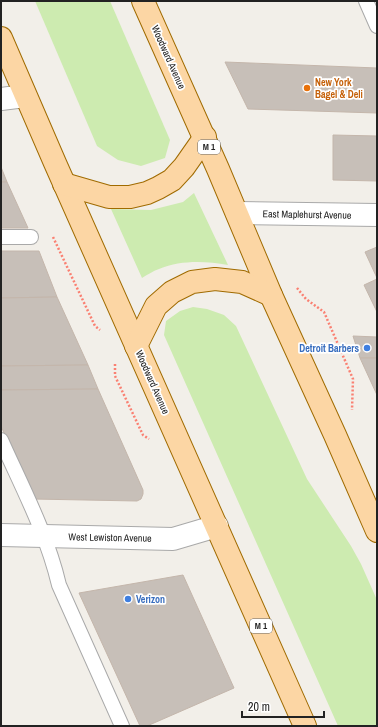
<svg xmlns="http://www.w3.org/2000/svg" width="378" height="727" viewBox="0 0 378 727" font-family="'Archivo Narrow',sans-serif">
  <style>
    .grass { fill: #cdebb0 }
    .building { fill: #c7bfb8; stroke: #c4b6ab }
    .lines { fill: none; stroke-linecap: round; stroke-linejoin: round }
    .service-casing { stroke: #a9a9a9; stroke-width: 16 }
    .minor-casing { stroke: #a9a9a9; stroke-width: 24 }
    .primary-casing { stroke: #a06b00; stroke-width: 24 }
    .path { stroke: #fa8072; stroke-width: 2.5; stroke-dasharray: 2 2; stroke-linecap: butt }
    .service { stroke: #fff; stroke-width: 14 }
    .minor { stroke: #fff; stroke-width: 22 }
    .primary { stroke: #fcd6a4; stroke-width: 22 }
    .food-dot { fill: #e8710a; stroke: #fff; stroke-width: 1.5 }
    .shop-dot { fill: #3f7fe0; stroke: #fff; stroke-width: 1.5 }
    .labels { text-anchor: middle; stroke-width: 3.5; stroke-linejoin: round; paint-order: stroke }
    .shield { fill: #fff; stroke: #646464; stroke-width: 1 }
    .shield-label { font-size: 9px; font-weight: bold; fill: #222 }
    .street-label { font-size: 10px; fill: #222; stroke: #fff }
    .food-label { font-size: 10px; font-weight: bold; fill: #c56008; stroke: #fff; text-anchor: start }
    .shop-label { font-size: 10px; font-weight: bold; fill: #366cbe; stroke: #fff; text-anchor: end }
  </style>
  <rect width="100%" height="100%" fill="#f2efe9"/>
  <g class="grass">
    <polygon points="35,1 110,1 170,140 165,158 141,166 118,160 97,146"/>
    <path d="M194,193L228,265C205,261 181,260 159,269C153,271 147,275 142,278L111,209L151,210L183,202Z"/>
    <polygon points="193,307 207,309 224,315 236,326 307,479 351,546 361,564 377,600 377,726 338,726 164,335 166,321 180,311"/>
  </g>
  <g class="building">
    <polygon points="225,62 377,68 377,113 248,109"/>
    <polygon points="333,135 377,136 377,181 333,180"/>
    <polygon points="1,167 7,182 1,182"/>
    <polygon points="1,182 7,182 28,228 1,228"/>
    <polygon points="377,247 377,278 365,252"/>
    <polygon points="1,251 39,251 57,297 1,298"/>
    <polygon points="377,279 377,312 364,285"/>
    <polygon points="57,297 88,365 1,366 1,298"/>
    <polygon points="353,336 377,337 377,358 360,358"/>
    <polygon points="360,358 377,358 377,395"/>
    <polygon points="88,365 98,389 1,390 1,366"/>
    <polygon points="98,389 143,490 143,494 141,499 137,501 33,499 1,426 1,390"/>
    <polygon points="183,575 234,688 147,726 140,726 79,593"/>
  </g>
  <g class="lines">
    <g class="service-casing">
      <g id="service">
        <polyline points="366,1 377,26"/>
        <polyline points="1,237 31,237"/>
        <path d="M1,440C22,487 47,534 59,585L122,726"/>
      </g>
    </g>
    <g class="minor-casing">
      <g id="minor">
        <polyline points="1,99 25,96"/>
        <polyline points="237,213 377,215"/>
        <polyline points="1,535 173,539 217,526"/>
      </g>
    </g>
    <g class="primary-casing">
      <g id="primary">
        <polyline points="143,1 218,169 271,295 335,435 377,531"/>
        <polyline points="1,38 55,163 305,726"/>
        <polyline points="64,184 109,197 130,197 147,193 158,188 172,180 184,167 205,137"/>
        <polyline points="136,346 156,306 172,292 192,282 215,279 242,282 271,295"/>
      </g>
    </g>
    <g class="path">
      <polyline points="53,237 95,326 100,330"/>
      <polyline points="297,288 306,299 324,312 353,379 352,410"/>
      <polyline points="115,364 115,376 143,435 149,439"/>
    </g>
    <use href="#service" class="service"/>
    <use href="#minor" class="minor"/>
    <use href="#primary" class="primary"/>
  </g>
  <circle class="food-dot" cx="307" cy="88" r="4"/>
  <g class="shop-dot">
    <circle cx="367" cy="348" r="4"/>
    <circle cx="128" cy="599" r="4"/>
  </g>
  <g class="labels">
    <g class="shield">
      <rect x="198" y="140" width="22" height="14" rx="3"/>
      <rect x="250" y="619" width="22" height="14" rx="3"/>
    </g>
    <g class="shield-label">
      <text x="209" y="150">M 1</text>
      <text x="261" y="629">M 1</text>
    </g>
    <g class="street-label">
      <text transform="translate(169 57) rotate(66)" y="4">Woodward Avenue</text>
      <text transform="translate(307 214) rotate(1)" y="4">East Maplehurst Avenue</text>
      <text transform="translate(153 382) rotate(66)" y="4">Woodward Avenue</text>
      <text transform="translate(110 537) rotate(1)" y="4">West Lewiston Avenue</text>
    </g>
    <g class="food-label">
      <text x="315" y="86">New York<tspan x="315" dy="12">Bagel &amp; Deli</tspan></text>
    </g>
    <g class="shop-label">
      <text x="359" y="352">Detroit Barbers</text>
      <text x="136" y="603" text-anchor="start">Verizon</text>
    </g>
  </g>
  <rect width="378" height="727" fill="none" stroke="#222222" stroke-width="4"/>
  <path d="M242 711v6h82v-6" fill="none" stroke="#222222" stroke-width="2"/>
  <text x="248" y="711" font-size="12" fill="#222222" stroke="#ffffff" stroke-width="3" paint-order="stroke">20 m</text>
</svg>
